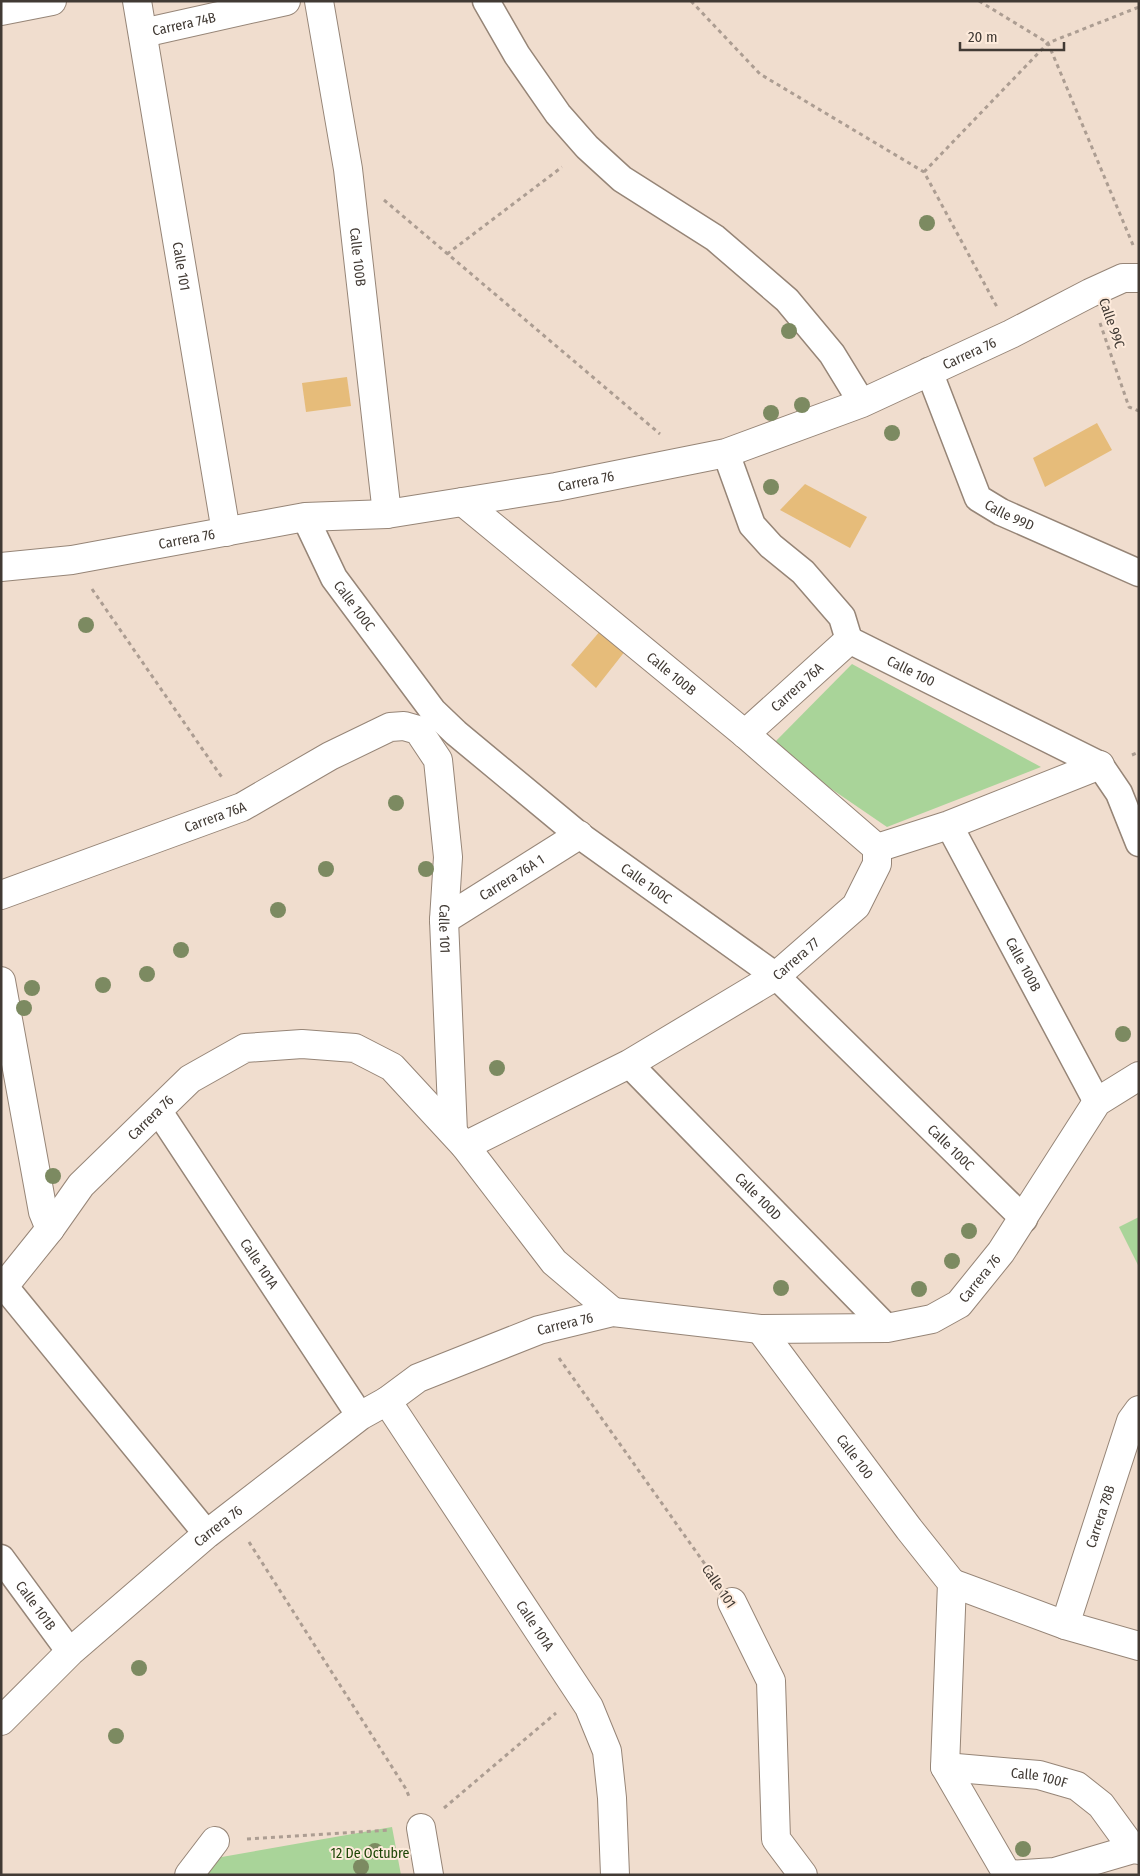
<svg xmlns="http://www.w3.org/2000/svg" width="1140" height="1876" viewBox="0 0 1140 1876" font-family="'Fira Sans Condensed',sans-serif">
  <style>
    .green { fill: #a9d499 }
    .building { fill: #e6bc7a }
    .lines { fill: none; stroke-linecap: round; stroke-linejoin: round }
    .pedestrian-casing { stroke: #968577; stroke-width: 29 }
    .minor-casing { stroke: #968577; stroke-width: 30 }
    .tertiary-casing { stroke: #968577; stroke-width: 30 }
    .path { stroke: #ac9d92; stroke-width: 3; stroke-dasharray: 4 4; stroke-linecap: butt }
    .pedestrian { stroke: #fff; stroke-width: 26 }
    .minor { stroke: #fff; stroke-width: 28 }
    .tertiary { stroke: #fff; stroke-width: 28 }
    .tree { fill: #7c8a61 }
    .labels { text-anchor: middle; stroke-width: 4; stroke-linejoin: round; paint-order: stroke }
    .street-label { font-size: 14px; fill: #413a34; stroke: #fdeadb }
    .park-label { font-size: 14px; fill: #1e4707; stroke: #fdeadb }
  </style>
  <rect width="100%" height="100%" fill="#f0ddce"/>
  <g class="green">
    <polygon points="852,664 1041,767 887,827 770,747"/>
    <polygon points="1139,1217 1139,1267 1119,1227"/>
    <polygon points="392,1827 401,1875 205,1875 216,1858"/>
  </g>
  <g class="building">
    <polygon points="347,377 351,406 306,412 302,383"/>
    <polygon points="1097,423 1112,450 1045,487 1033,458"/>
    <polygon points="805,484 867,517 850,548 780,510"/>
    <polygon points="613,616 637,636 596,688 571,665"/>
  </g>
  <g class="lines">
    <g class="pedestrian-casing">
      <g id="pedestrian">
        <polyline points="486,1 517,55 558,114 587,147 622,179 715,238 787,300 832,354 862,403"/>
        <path id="s1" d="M929,371L978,498L1001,512L1139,573"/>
        <path id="s2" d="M726,453L752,525L771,546L803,572L842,617L849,640L1100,765L1119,793L1139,843"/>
        <path id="s3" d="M305,517L334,578L433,711L456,733L579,835L776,976L1024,1219"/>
        <path id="s4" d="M949,825L1097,1102"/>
        <path id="s5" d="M629,1064L887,1328"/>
        <path id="s6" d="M158,1110L360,1416"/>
        <polyline points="5,1287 207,1534"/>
        <path id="s7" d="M1,1558L70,1652"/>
      </g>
    </g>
    <g class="minor-casing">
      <g id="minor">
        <path id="s8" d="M137,1L226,532"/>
        <path id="s9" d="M319,1L348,169L387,514"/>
        <polyline points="1,11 52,1"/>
        <path id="s10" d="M143,33L286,1"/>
        <path id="s11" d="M463,502L745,734L877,848"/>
        <path id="s12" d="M745,734L849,640"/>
        <path id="s13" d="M1,895L242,807L330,756L390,727L404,726L418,730L438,760L448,857L444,920L453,1132"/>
        <path id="s14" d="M444,920L579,835"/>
        <polyline points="1,981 43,1212 50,1229"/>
        <path id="s15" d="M465,1146L629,1064L776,976L856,906L877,864V848L949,825L1100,765"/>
        <path id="s16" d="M1,1290L50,1229L81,1185L190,1079L245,1048L302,1044L355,1048L392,1067L465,1146L554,1262L613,1312"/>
        <path id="s17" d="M760,1329L909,1529L952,1583L945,1767L1007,1874"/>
        <path id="s18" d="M387,1401L589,1707L607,1751L612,1798L615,1875"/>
        <polyline points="952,1583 1065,1625 1139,1646"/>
        <polyline points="732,1602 771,1681 776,1839 803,1875"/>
        <path id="s19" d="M1065,1625L1131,1421L1139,1410"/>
        <path id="s20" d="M945,1767L1039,1775L1077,1786L1101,1805L1133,1849"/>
        <polyline points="421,1828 429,1875"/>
        <polyline points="189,1875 215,1841"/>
      </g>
    </g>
    <g class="tertiary-casing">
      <g id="tertiary">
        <path id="s21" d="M1,567L72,560L305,517L387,514L556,487L726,453L862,403L1011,334L1090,293L1123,278H1139"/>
        <path id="s22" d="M1,1721L70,1652L207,1534L360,1416L387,1401L418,1378L539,1330L613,1312L760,1329L887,1328L932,1319L959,1304L1001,1252L1097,1102L1139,1076"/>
        <polyline points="1007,1875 1055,1872 1133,1849 1139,1850"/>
      </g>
    </g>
    <g class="path">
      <polyline points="691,1 760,74 924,172 997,307"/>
      <polyline points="979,1 1048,43 1133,245"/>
      <polyline points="924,172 1048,43 1139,7"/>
      <polyline points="384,200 660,434"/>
      <polyline points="447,254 562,167"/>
      <polyline points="1100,323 1129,407 1139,411"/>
      <polyline points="92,589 223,779"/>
      <polyline points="1132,755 1139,752"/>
      <polyline points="559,1358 714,1577"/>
      <polyline points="249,1542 406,1789 410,1799"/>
      <polyline points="444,1808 556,1713"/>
      <polyline points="247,1839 390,1830"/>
    </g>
    <use href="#pedestrian" class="pedestrian"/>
    <use href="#minor" class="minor"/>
    <use href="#tertiary" class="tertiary"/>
  </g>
  <g class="tree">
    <circle cx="927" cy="223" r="8"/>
    <circle cx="789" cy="331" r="8"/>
    <circle cx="802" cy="405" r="8"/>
    <circle cx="771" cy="413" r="8"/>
    <circle cx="892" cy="433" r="8"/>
    <circle cx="771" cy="487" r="8"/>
    <circle cx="86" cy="625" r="8"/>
    <circle cx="396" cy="803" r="8"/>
    <circle cx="326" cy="869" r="8"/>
    <circle cx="426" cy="869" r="8"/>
    <circle cx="278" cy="910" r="8"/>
    <circle cx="181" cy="950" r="8"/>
    <circle cx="147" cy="974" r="8"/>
    <circle cx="103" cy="985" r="8"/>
    <circle cx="32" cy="988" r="8"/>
    <circle cx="24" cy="1008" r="8"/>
    <circle cx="1123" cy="1034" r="8"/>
    <circle cx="497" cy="1068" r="8"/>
    <circle cx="53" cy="1176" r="8"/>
    <circle cx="969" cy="1231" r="8"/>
    <circle cx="952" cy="1261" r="8"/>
    <circle cx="781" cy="1288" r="8"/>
    <circle cx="919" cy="1289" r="8"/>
    <circle cx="139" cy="1668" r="8"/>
    <circle cx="116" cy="1736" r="8"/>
    <circle cx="1023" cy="1849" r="8"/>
    <circle cx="375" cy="1851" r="8"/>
    <circle cx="361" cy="1867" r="8"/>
  </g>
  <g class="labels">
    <g class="street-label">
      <text dy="5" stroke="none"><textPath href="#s10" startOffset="42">Carrera 74B</textPath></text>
      <text dy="5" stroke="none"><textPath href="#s9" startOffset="259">Calle 100B</textPath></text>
      <text dy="5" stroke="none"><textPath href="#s8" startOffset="269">Calle 101</textPath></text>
      <text transform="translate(1112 323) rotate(71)" y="5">Calle 99C</text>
      <text dy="5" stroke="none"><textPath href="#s21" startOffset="998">Carrera 76</textPath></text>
      <text dy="5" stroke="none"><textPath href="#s21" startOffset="592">Carrera 76</textPath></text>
      <text dy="5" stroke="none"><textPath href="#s1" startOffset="172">Calle 99D</textPath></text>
      <text dy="5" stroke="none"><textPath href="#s21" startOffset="188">Carrera 76</textPath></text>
      <text dy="5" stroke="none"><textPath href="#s3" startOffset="102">Calle 100C</textPath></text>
      <text dy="5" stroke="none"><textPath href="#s2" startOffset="299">Calle 100</textPath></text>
      <text dy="5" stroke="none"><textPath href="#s11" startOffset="270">Calle 100B</textPath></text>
      <text dy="5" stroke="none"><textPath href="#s12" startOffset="70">Carrera 76A</textPath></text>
      <text dy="5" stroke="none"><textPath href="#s13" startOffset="228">Carrera 76A</textPath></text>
      <text dy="5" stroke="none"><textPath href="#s14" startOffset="80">Carrera 76A 1</textPath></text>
      <text dy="5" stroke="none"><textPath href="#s3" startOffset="508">Calle 100C</textPath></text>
      <text dy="5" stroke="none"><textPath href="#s13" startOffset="659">Calle 101</textPath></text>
      <text dy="5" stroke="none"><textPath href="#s15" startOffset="381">Carrera 77</textPath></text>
      <text dy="5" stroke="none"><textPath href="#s4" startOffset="158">Calle 100B</textPath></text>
      <text dy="5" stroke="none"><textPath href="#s16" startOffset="229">Carrera 76</textPath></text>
      <text dy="5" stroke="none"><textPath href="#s3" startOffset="912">Calle 100C</textPath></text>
      <text dy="5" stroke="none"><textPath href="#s5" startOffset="185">Calle 100D</textPath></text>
      <text dy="5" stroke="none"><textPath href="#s6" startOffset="184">Calle 101A</textPath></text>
      <text dy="5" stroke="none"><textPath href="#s22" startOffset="1132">Carrera 76</textPath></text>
      <text dy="5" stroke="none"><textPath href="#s22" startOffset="698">Carrera 76</textPath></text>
      <text dy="5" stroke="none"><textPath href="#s17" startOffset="159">Calle 100</textPath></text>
      <text dy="5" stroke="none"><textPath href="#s19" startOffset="114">Carrera 78B</textPath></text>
      <text dy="5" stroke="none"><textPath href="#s22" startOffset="292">Carrera 76</textPath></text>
      <text transform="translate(719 1586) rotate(56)" y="5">Calle 101</text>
      <text dy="5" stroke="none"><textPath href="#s7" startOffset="59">Calle 101B</textPath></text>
      <text dy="5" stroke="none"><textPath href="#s18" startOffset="269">Calle 101A</textPath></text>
      <text dy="5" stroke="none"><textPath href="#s20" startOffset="95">Calle 100F</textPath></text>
    </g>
    <g class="park-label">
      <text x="370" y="1858">12 De Octubre</text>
    </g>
  </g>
  <rect width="1140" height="1876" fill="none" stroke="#413a34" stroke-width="5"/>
  <path d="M960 42v8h104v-8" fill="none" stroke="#413a34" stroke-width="2.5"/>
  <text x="968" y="42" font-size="15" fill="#413a34" stroke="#fdeadb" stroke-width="4" paint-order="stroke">20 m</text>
</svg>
